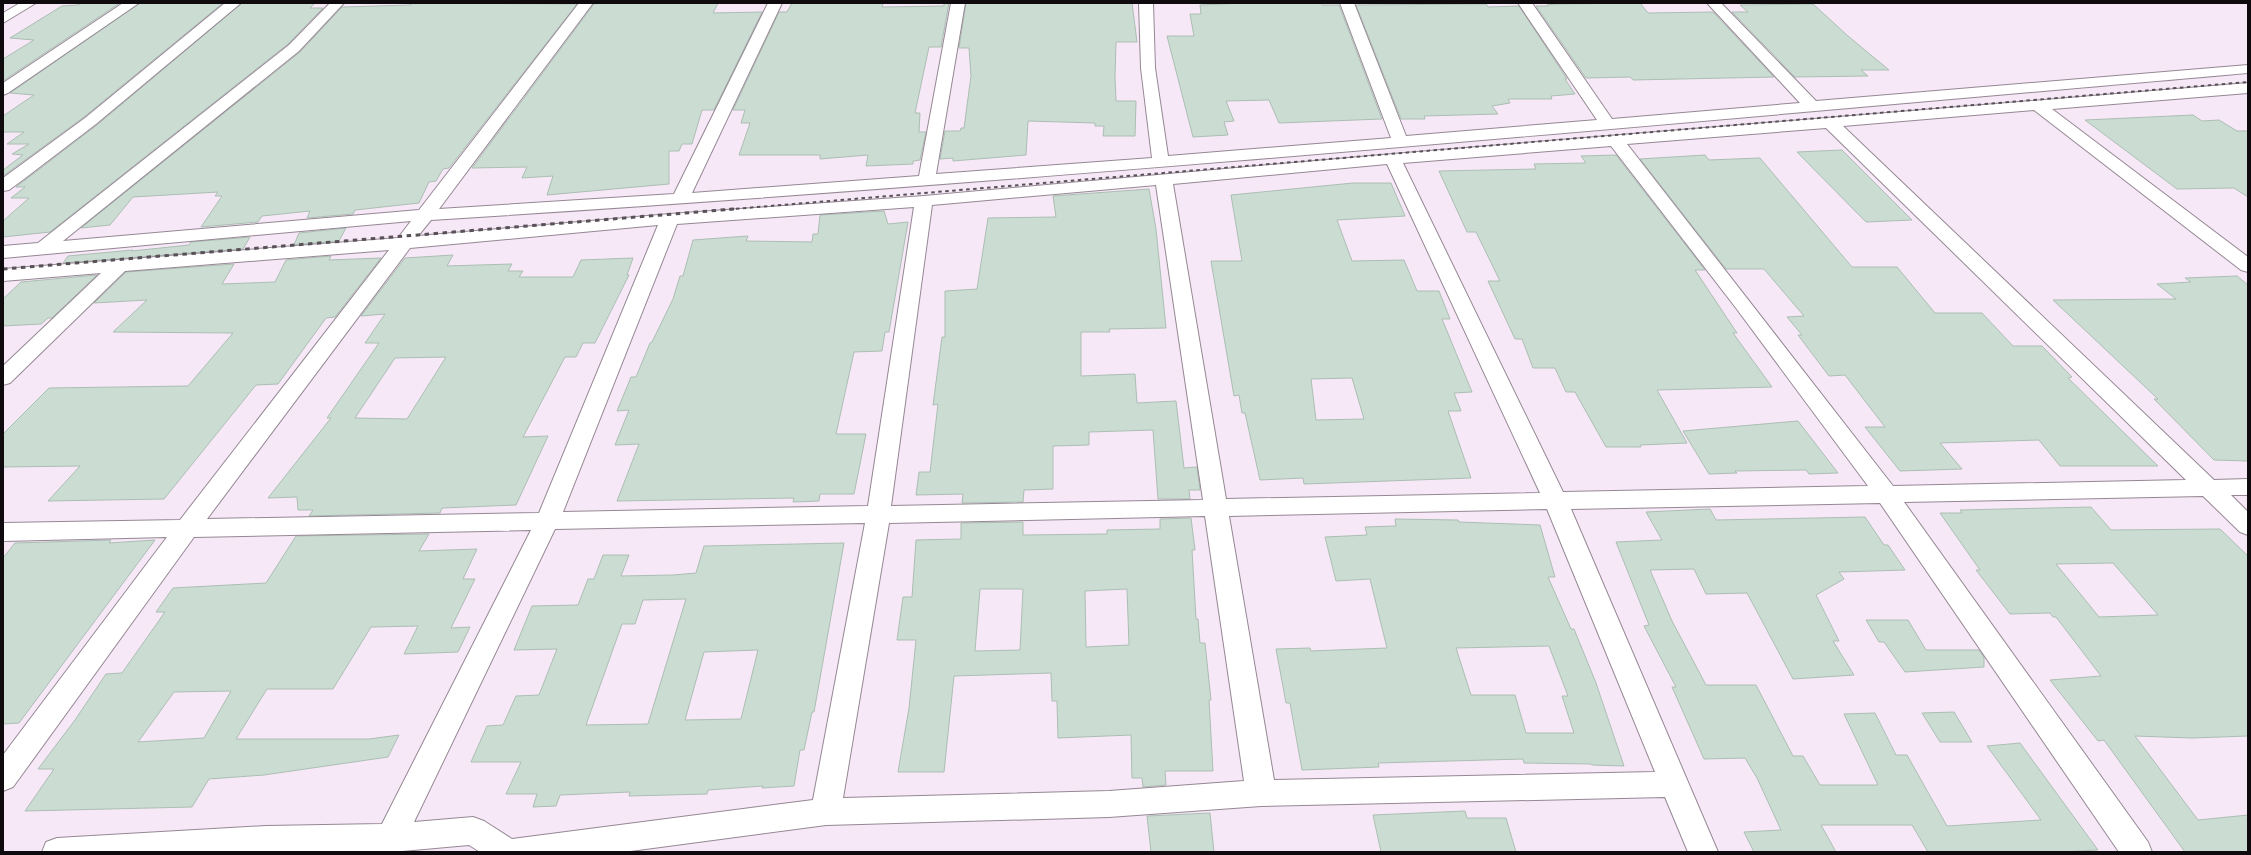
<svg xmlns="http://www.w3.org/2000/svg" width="2251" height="855" viewBox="0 0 2251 855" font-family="'Fira Sans',sans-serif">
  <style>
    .building { fill: #cbddd3; stroke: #acbeb4; fill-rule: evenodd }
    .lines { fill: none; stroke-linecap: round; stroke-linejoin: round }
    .minor-casing { stroke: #958894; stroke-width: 2 }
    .minor { fill: #fff; fill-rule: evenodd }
    .rail-far1 { stroke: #585158; stroke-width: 2; stroke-dasharray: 3.5 3.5; stroke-linecap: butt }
    .rail { stroke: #585158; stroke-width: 3; stroke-dasharray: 4.5 4.5; stroke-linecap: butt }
  </style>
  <rect width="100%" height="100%" fill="#f6e8f6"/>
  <g class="building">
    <polygon points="82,3 120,3 3,81 3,59 34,40 10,38 62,6 78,5"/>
    <polygon points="140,3 223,3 84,117 3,176 3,170 23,155 12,154 29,144 7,144 24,132 3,132 3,116 34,95 10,93"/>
    <polygon points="242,3 315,3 310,8 323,8 288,44 50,232 3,237 3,221 29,198 11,198 25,187 16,187 97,125"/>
    <polygon points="413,3 577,4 449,168 443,169 436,181 429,182 419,203 355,210 353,214 307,218 310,211 262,216 258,222 201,227 222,196 215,196 218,192 133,197 110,225 81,228 300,52 342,7 410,5"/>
    <polygon points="601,3 718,3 713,13 762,12 714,110 702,110 692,144 682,144 679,151 669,151 669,184 547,195 553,176 522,178 527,167 472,168 594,4"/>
    <polygon points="792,3 883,3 882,7 944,6 944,3 949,3 941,47 929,47 915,113 920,113 919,132 926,132 920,160 913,161 913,164 866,166 868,155 820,159 820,155 739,155 750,123 741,123 745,110 733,110 779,12 787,12"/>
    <polygon points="966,3 1132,3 1137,42 1116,42 1115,77 1116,101 1136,101 1135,136 1103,136 1104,126 1095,126 1095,123 1028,121 1026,155 953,161 953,158 940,159 945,131 960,131 961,128 964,128 966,113 971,76 969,48 959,48"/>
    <polygon points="1246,3 1322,3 1322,5 1339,5 1382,119 1279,123 1269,100 1226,101 1234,121 1224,122 1228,135 1193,137 1167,36 1194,36 1190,14 1201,14 1200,5"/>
    <polygon points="1640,3 1648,13 1713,12 1774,77 1633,80 1630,77 1586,78 1536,6 1548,6 1547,5 1556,4"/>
    <polygon points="1486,4 1488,7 1519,6 1567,79 1565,79 1575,94 1551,96 1552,99 1508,99 1510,103 1492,106 1498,114 1424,116 1425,119 1401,119 1356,5"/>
    <polygon points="1813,4 1848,36 1889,70 1861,70 1868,76 1795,77 1732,12 1748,12 1740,5"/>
    <polygon points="2193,115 2202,121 2219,120 2237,131 2248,131 2248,197 2234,188 2177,189 2085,120"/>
    <polygon points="1842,150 1912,220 1866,222 1797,152"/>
    <polygon points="1616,155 1705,270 1695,270 1737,333 1733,333 1772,387 1657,390 1687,443 1640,445 1641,447 1606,447 1575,392 1566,392 1555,368 1533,368 1522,339 1515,339 1488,281 1500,281 1476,232 1467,232 1439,171 1536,169 1534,164 1586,163 1581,156"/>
    <polygon points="1705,155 1709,160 1760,158 1852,267 1897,267 1935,313 1982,313 2013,346 2042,346 2072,377 2068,378 2158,466 2060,466 2039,440 1940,443 1962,469 1900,471 1865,427 1885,427 1845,375 1829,376 1798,335 1802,335 1787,317 1804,316 1764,269 1726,269 1640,159"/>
    <path d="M1353,183H1391L1405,216L1337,220L1352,261L1404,260L1417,291H1439L1450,319H1442L1472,392L1454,393L1461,411H1448L1471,478L1304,484L1303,478L1260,480L1245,413H1242L1239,395L1234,396L1211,261H1242L1231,195ZM1352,378L1364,419L1316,420L1311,379Z"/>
    <polygon points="1149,189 1156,229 1166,328 1109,329 1110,332 1081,332 1081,376 1135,374 1137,403 1176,401 1184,468 1197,467 1200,490 1189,490 1190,499 1158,499 1153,430 1089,432 1089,445 1053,446 1053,489 1024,490 1023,502 962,503 963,494 916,495 919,472 930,472 938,404 933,405 942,337 945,337 945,291 977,289 988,218 1056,217 1053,196"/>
    <polygon points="884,211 888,224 908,222 889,332 885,332 882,351 854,352 836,434 866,434 854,494 820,494 819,501 793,502 794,498 617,501 639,444 615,445 629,410 617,411 631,377 636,377 650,343 652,342 673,299 680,276 683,276 693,240 748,236 746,241 812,242 813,234 818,234 820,215"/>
    <polygon points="346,228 339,241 294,245 299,233"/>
    <polygon points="250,237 243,249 63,263 68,256 133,250 132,251 189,245 191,242"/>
    <path d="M453,255L447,266L512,264L508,271H523L519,277H573L581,260L633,258L627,275H629L595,343H583L576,357H565L523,437L548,436L516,505L442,508L440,513L309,516L313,510H298L297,497L268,498L331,418H327L379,343H365L385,314L361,316L405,258ZM446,357L407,419L355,418L395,358Z"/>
    <polygon points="331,256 329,260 381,258 335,317 326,318 278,384 256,385 164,499 48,501 80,466 3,467 3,434 49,388 188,386 233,333 113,332 147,300 94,303 126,272 234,264 222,284 275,282 286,260"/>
    <polygon points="97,275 52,318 48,318 41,324 3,326 3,299 21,282"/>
    <polygon points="2237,276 2248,285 2248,461 2214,460 2154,399 2158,399 2053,300 2176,299 2157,284 2191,282 2185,278"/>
    <polygon points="1798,421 1838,473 1809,474 1806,470 1735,471 1737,473 1709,474 1683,431"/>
    <path d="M2091,507L2111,530L2220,529L2248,556V736L2192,738L2135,736L2198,820L2248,815V852H2185L2104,740L2098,741L2050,680L2101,676L2056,617H2053L2050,613L2010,614L1976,570H1980L1940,513H1962L1960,510ZM2113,563L2158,615L2099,617L2056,564Z"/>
    <polygon points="1710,509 1716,520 1865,517 1884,545 1888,545 1905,570 1839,572 1844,579 1816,595 1839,641 1833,641 1854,675 1793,679 1747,593 1706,594 1694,569 1650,570 1672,621 1706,685 1756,685 1793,756 1803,756 1820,785 1878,785 1844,714 1875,713 1896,755 1907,755 1947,826 2041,820 1987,746 2020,743 2098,850 2060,852 1928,852 1912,825 1821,825 1836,852 1754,852 1744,832 1781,830 1757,778 1745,758 1704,759 1672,687 1676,687 1644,626 1649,625 1616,542 1662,540 1646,512"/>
    <path d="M1191,518L1195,550H1192L1196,619H1198L1200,643H1205L1211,700H1209L1213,771H1165L1166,785L1143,787L1142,778H1132L1131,735L1058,738L1057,701H1052L1051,673L954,676L944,772H898L909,708L916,640H897L903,597H912L916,540L961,539V523L1023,522V535L1107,534V530L1160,529V519ZM980,589H1023L1020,650L975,651ZM1127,589L1129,645L1086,647L1085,591Z"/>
    <path d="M1395,519L1458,520L1459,522L1540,525L1555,577H1548L1571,629H1574L1596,683L1624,766L1592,765L1591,764L1524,763L1523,759L1378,763L1379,767L1302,770L1290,703H1286L1276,649L1310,648L1311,651L1387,648L1370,579L1336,581L1325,537L1367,535L1365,527L1396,526ZM1549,646L1568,696H1562L1574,733H1526L1515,695H1471L1456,648Z"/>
    <path d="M429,534L419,551L477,549L463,579H475L451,628L470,627L458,652L404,654L418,626L371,627L333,689H267L236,739H369L399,735L388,757L264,775L209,779L192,807L25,811L54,769H38L75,720L106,674L122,673L165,612H156L173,588L266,583L296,536ZM231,691L204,738L138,742L174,692Z"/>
    <polygon points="111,540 109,543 155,540 19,723 3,724 3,558 15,543"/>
    <path d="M844,543L814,712H812L804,750H800L794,786L762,788L763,786L708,790L707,794L629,796L630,792L560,795L556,806L533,807L537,794H506L521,762H471L487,726L503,725L516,696L539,695L557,649L514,650L532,606L578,605L588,579H594L603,555H629L621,576L673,575L696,573L704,546ZM686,599L648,724L586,725L622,624H635L643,600ZM758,650L741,719L685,720L704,652Z"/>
    <polygon points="1866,620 1908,620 1926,650 1979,650 1984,657 1984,667 1905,672 1884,642 1879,642"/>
    <polygon points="1954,712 1972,742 1940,742 1922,713"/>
    <polygon points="1465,811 1467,818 1506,818 1516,852 1381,852 1373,815"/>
    <polygon points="1210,813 1214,852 1151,852 1147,816"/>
  </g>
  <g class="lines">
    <g class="minor-casing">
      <g id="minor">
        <polygon points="20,3 36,3 3,23 3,13"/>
        <polygon points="123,3 139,3 8,93 3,95 3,83"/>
        <polygon points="225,3 241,3 96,124 24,179 9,190 3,191 3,178 85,118"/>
        <path d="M330,3H344L299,51L63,241L419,210L579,3H593L439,209L674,194L768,3H782L692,193L919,176L951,3H965L936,174L1152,158L1141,68L1139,3H1153L1155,68L1168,156L1391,138L1340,3H1354L1406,136L1597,120L1518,3H1532L1612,119L1800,103L1707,3H1721L1816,101L2248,65V73C1642,126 1037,182 431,220L418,236L670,214L924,196L1393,154L2248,83V93L2052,109L2248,257V272L2241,270L2034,110L1843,126L2214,480L2248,479V495H2231L2248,512V535L2240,532L2203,496L1904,502L2148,842L2152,852H2119L1880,503L1571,509L1718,852H1688L1665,797L1261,806L1109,817L826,825L623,852H480L469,845L391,852H42L46,842L57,838L266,826L382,824L531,530L194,537L13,787L3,791V755L167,537L3,541V523L180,520L389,250L125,271L10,383L3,385V366L101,273L3,281V269L398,238L411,221L3,258V246L38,243L289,45ZM1826,128L2186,480L1893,486L1627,144ZM1611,146L1736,308L1868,486L1563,492L1403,163ZM1387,164L1540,493L1226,499L1173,184ZM1156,185L1203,500L891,506L932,205ZM914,207L868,506L563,512L677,224ZM658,225L539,513L207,519L410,248ZM1547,509L1655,772L1274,780L1229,516ZM1205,516L1244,781L1109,791L843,798L889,523ZM865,523L813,800L512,839L484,821L473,817L414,822L555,529Z"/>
      </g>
    </g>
    <use href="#minor" class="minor"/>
    <polyline class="rail-far1" points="722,210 2248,82"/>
    <polyline class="rail" points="3,269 734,209"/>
  </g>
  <rect width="2251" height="855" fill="none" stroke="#0e0a0e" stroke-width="8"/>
</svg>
